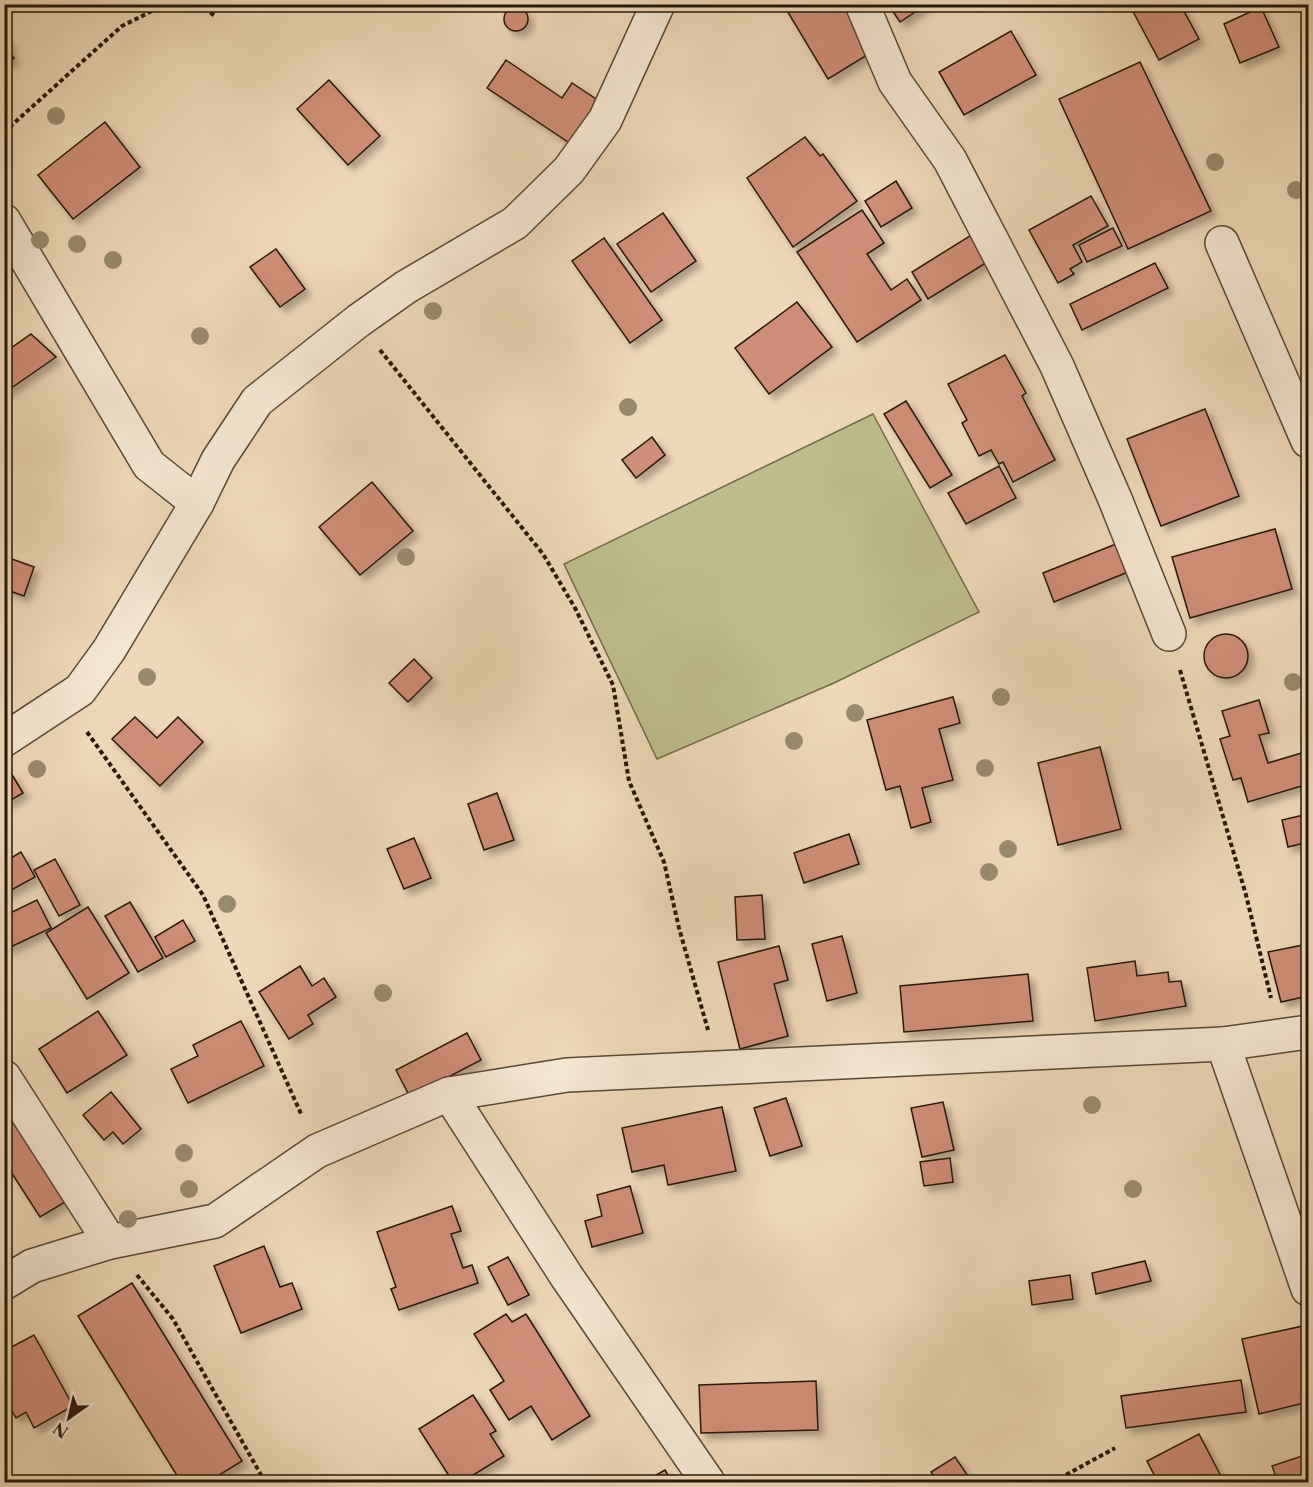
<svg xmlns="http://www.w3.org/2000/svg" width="1313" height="1487" viewBox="0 0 1313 1487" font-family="'Libre Caslon Text',serif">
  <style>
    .green { fill: #bebd8b; stroke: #726a49; stroke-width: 1.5 }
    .building { fill: #cf8e77; stroke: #261807; stroke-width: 1.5; filter: url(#shadow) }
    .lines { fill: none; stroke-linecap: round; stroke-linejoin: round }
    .minor-casing { stroke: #584833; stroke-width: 36 }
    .path { stroke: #261807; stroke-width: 4; stroke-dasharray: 4.5 3; stroke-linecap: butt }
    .minor { stroke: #f5e6d0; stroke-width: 33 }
    .tree { fill: #9a8a6c }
  </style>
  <defs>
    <filter id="shadow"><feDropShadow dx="5.5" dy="5.5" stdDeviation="3" flood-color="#0004"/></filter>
  </defs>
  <rect width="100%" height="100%" fill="#efd8b7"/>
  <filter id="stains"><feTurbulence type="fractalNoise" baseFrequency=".00333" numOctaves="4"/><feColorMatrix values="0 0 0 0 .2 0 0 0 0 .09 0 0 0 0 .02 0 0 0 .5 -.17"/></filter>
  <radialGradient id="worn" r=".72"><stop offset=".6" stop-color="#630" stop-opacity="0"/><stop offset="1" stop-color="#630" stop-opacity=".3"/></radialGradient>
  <polygon class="green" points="873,414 979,612 834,683 657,759 564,564"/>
  <g class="building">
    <polygon points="783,4 843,4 872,52 828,79"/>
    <polygon points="888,4 927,4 900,22"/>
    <polygon points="1129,4 1180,4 1199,39 1159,60"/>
    <polygon points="1261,7 1279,47 1240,63 1224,24"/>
    <circle cx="516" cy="19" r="12"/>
    <polygon points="1011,31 1036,75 964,115 939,72"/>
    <polygon points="4,36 12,45 7,48 14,58 4,66"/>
    <polygon points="506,60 562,98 572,83 599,101 571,144 487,88"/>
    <polygon points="1140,62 1211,211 1128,249 1059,99"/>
    <polygon points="329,80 380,136 348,165 297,109"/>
    <polygon points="105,122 140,167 73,219 38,175"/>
    <polygon points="805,137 820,156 823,154 857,201 793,247 747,178"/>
    <polygon points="896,181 912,208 881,227 865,201"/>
    <polygon points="1091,196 1108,226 1073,245 1082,262 1070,269 1074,274 1058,283 1029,230"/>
    <polygon points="862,210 884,243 867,254 891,290 907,279 921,300 857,342 797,252"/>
    <polygon points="663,213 696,261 651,292 617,244"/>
    <polygon points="1113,228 1122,246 1087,262 1079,245"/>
    <polygon points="973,234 989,261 928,299 912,272"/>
    <polygon points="604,238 662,320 630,343 572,261"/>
    <polygon points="276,249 305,289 280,307 250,267"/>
    <polygon points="1155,263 1168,288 1082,330 1070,304"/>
    <polygon points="797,302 832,347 769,394 735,348"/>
    <polygon points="31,334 56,357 4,393 4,353"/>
    <polygon points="1005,355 1026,393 1022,396 1055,460 1013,482 1003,462 999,464 991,450 979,456 962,423 967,420 948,384"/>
    <polygon points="906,401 952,475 930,488 884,414"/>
    <polygon points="1205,409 1239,496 1161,526 1127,439"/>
    <polygon points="652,437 665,455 636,478 622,460"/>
    <polygon points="999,466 1016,498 966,524 948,493"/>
    <polygon points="372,482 413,531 360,575 319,527"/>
    <polygon points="1275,529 1292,589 1190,618 1172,557"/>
    <polygon points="1116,544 1128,572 1054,602 1043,573"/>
    <polygon points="12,559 34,567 24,596 4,589"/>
    <circle cx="1226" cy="656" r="22"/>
    <polygon points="414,659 432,678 408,702 389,683"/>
    <polygon points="953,697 960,723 939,729 953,780 922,788 931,822 911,828 900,786 886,790 867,720"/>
    <polygon points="1259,700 1269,733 1259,735 1268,763 1305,752 1308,764 1308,784 1248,802 1241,778 1233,780 1220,739 1230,736 1222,711"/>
    <polygon points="135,717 157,738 178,717 203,742 160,786 112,739"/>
    <polygon points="1100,747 1121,829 1058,845 1038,763"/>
    <polygon points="11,773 23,793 4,804 4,777"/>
    <polygon points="497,793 514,840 484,850 468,804"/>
    <polygon points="1308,814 1308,842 1288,847 1282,820"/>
    <polygon points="849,834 859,864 804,883 794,853"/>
    <polygon points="414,838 431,878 404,889 387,849"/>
    <polygon points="21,852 35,877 4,894 4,862"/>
    <polygon points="55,859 80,905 59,916 34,870"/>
    <polygon points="762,895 765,939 737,940 735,897"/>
    <polygon points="37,900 51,928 4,950 4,916"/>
    <polygon points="130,902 163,958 138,972 105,916"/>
    <polygon points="88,907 129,973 87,999 46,933"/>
    <polygon points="183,920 195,941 166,957 155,937"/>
    <polygon points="842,936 857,993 827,1001 812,944"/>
    <polygon points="1308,944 1308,996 1281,1002 1268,952"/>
    <polygon points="779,946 788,980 774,984 788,1036 740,1049 718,962"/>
    <polygon points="1135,961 1137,976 1168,972 1169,982 1181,981 1186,1006 1095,1021 1087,968"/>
    <polygon points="300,966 312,986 324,978 336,997 308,1015 313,1024 289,1039 259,992"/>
    <polygon points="1028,974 1033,1021 904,1032 900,986"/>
    <polygon points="98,1011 127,1055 67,1093 39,1049"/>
    <polygon points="241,1021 264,1066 188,1103 171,1069 198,1056 193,1045"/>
    <polygon points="467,1033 481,1060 410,1097 396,1070"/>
    <polygon points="111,1092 141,1129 123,1144 113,1132 104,1140 83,1115"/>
    <polygon points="786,1098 802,1146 770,1156 754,1108"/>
    <polygon points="943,1102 954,1150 922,1157 911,1108"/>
    <polygon points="4,1106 65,1202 40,1217 4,1161"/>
    <polygon points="722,1107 736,1171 668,1185 664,1165 632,1172 622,1128"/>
    <polygon points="950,1158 953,1182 924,1186 920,1162"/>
    <polygon points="630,1186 643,1233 592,1247 585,1221 602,1216 597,1195"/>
    <polygon points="452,1206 461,1231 451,1234 463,1268 472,1265 478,1283 399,1310 391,1289 396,1287 377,1232"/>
    <polygon points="264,1246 280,1287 292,1283 302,1309 241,1333 214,1266"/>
    <polygon points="508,1257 529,1295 508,1305 488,1267"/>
    <polygon points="1145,1261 1151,1281 1096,1294 1092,1273"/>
    <polygon points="1070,1275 1073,1299 1032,1305 1029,1281"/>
    <polygon points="132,1283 242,1461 208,1482 181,1482 78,1316"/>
    <polygon points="506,1314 512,1322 526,1314 590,1416 552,1440 531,1406 509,1420 490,1390 504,1381 474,1334"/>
    <polygon points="1303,1326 1308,1350 1308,1402 1259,1414 1242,1339"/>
    <polygon points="34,1335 73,1406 34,1428 26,1412 16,1418 4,1397 4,1351"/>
    <polygon points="1241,1380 1246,1412 1126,1428 1121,1396"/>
    <polygon points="816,1381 818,1430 701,1433 699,1385"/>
    <polygon points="473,1395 496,1431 490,1434 504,1456 462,1482 453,1482 419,1429"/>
    <polygon points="1199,1434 1224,1482 1158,1482 1147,1461"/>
    <polygon points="1308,1454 1308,1482 1278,1482 1272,1466"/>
    <polygon points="955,1457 972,1482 938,1482 931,1472"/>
    <polygon points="665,1470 672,1482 644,1482"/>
  </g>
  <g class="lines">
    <g class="minor-casing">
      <g id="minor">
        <polyline points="862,4 895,82 950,160 1057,366 1115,499 1169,634"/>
        <polyline points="4,221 149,465 197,503"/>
        <polyline points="1222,243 1308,441"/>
        <polyline points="4,740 80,690 109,650 197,503 218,460 257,401 358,321 406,287 515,223 569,170 605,120 658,4"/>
        <polyline points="1223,1044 1308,1289"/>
        <polyline points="4,1077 110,1242"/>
        <polyline points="449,1094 567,1277 708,1482"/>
        <polyline points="4,1283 32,1266 110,1242 215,1221 317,1151 449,1094 567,1075 1223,1044 1308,1032"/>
      </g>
    </g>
    <g class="path">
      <polyline points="198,4 215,16"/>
      <polyline points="4,132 122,26 166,4"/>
      <polyline points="380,350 543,554 575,608 613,685 629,781 664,862 679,928 708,1030"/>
      <polyline points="1180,670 1246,895 1271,998"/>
      <polyline points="87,732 203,895 302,1116"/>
      <polyline points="137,1275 173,1319 265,1482"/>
      <polyline points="1053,1482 1115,1448"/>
    </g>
    <use href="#minor" class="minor"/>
  </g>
  <g class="tree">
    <circle cx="56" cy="116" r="9"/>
    <circle cx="1215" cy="162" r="9"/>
    <circle cx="1296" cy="190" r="9"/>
    <circle cx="40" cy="240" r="9"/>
    <circle cx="77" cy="244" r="9"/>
    <circle cx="113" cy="260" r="9"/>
    <circle cx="433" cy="311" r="9"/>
    <circle cx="200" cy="336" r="9"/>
    <circle cx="628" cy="407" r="9"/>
    <circle cx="406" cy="557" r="9"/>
    <circle cx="147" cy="677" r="9"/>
    <circle cx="1293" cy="682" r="9"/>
    <circle cx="1001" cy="697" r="9"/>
    <circle cx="855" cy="713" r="9"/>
    <circle cx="794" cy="741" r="9"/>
    <circle cx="985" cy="768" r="9"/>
    <circle cx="37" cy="769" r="9"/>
    <circle cx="1008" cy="849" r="9"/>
    <circle cx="989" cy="872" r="9"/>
    <circle cx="227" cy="904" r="9"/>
    <circle cx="383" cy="993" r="9"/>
    <circle cx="1092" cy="1105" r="9"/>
    <circle cx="184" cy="1153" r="9"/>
    <circle cx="189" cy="1189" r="9"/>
    <circle cx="1133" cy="1189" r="9"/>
    <circle cx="128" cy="1219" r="9"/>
  </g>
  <rect width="1313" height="1487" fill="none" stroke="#efd8b7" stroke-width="24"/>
  <rect x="6" y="6" width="1301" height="1475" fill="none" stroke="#261807" stroke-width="3"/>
  <rect x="12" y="12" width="1289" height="1463" fill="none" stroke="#261807" stroke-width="1.5"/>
  <g transform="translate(69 1418) rotate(214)" stroke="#f5e6d0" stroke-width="4.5" paint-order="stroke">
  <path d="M0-4.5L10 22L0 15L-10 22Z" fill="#261807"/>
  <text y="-9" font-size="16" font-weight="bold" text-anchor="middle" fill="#261807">N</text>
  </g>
  <rect width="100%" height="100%" filter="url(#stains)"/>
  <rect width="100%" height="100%" fill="url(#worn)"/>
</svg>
